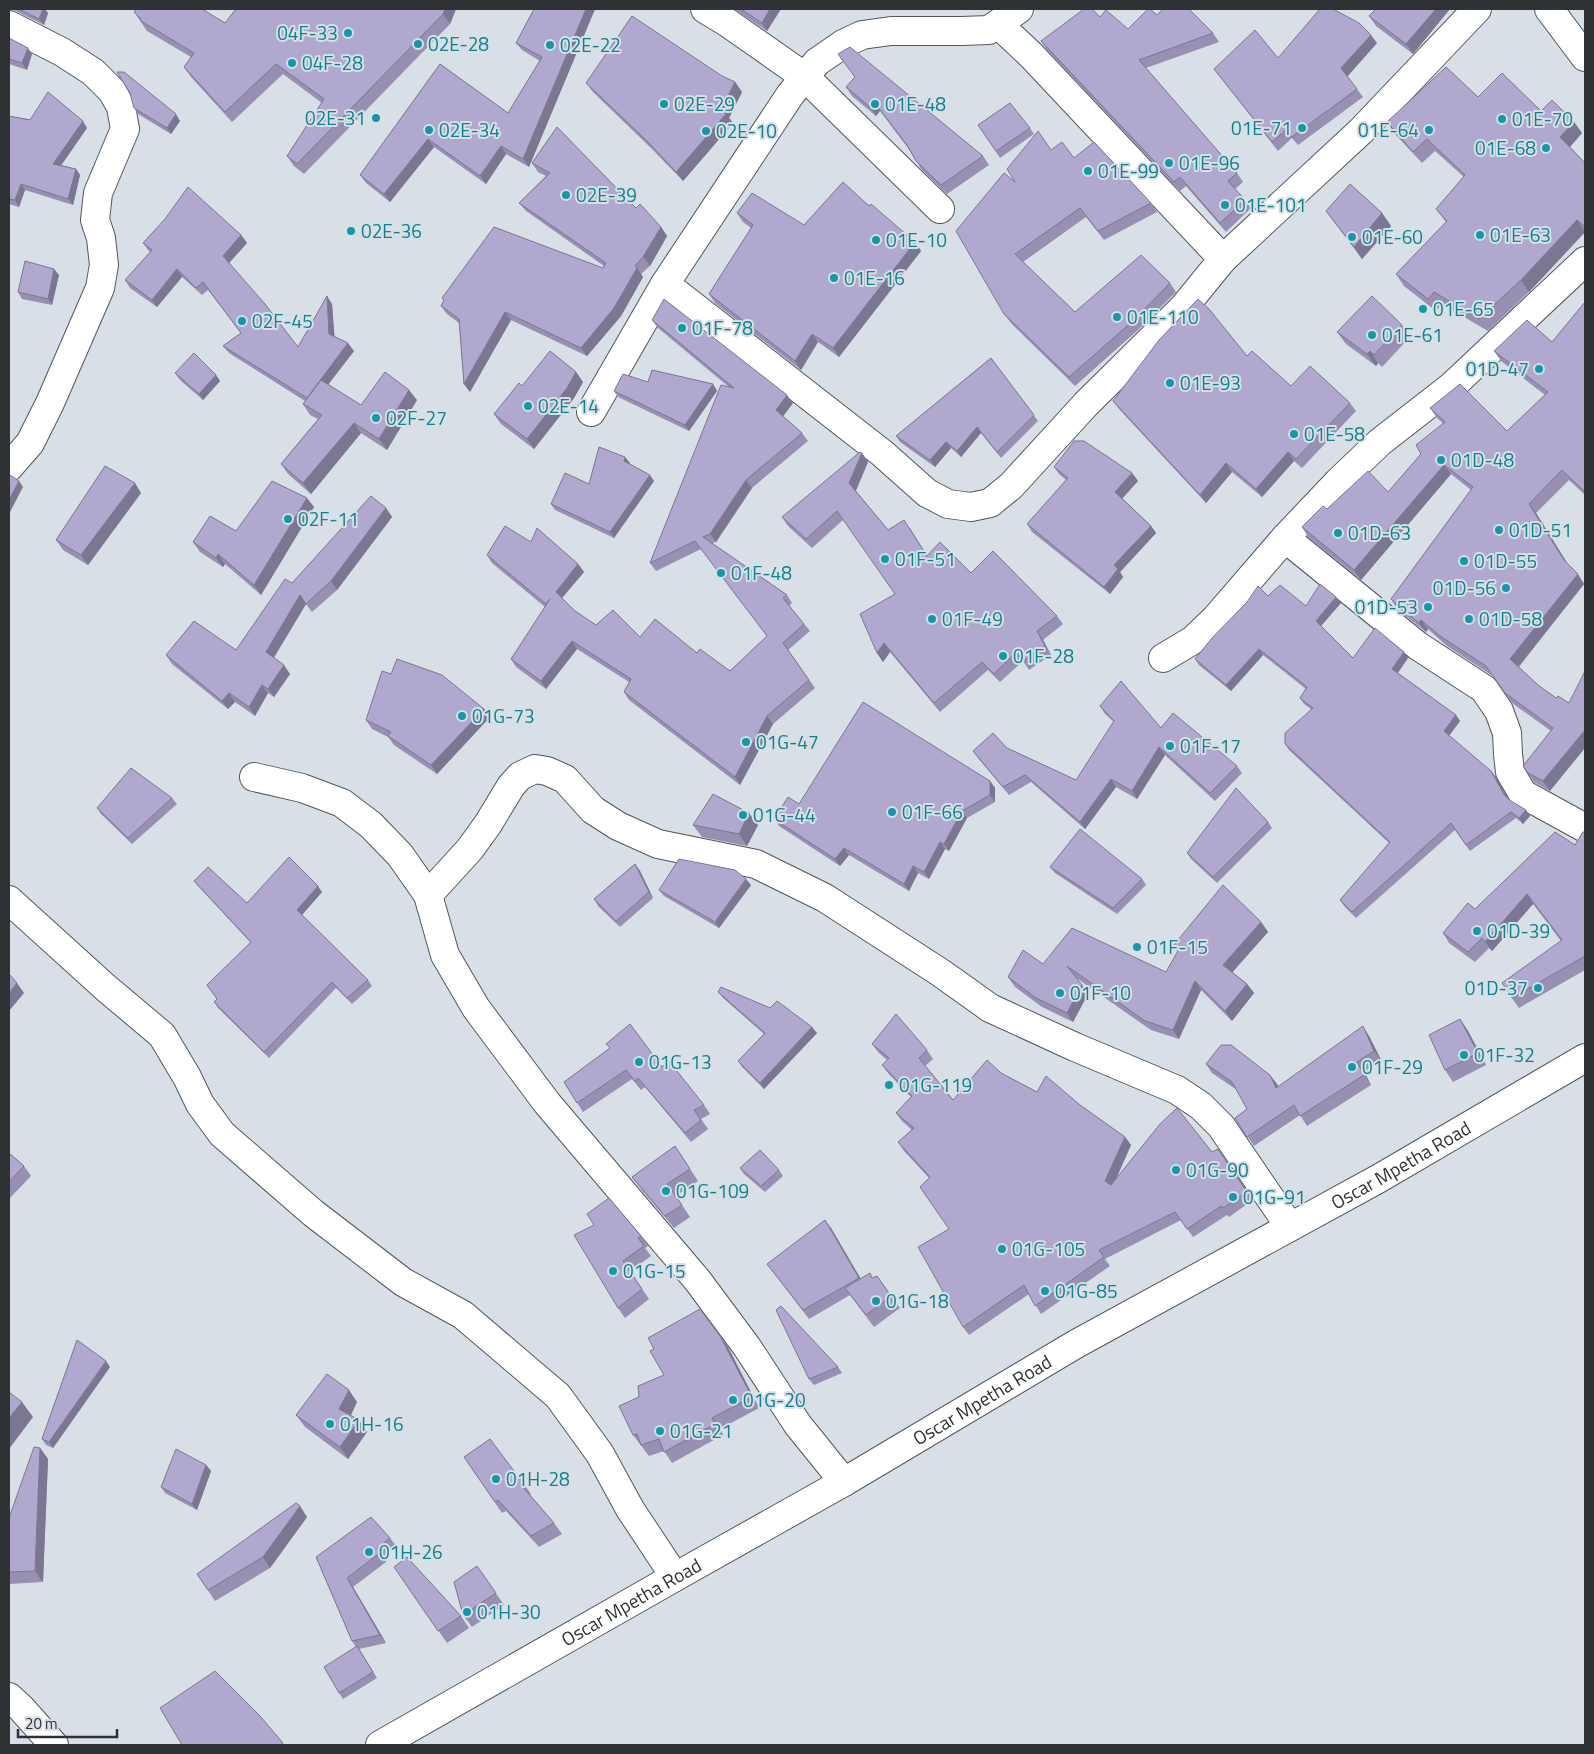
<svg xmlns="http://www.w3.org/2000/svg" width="1594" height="1754" viewBox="0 0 1594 1754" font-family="'Titillium Web',sans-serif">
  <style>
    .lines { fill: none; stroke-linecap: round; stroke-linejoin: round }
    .street-casing { stroke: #51575d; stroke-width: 30 }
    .secondary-casing { stroke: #51575d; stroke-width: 30 }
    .street { stroke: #fff; stroke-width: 28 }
    .secondary { stroke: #fff; stroke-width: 28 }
    .wall { fill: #9790b2 }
    .shaded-wall { fill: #7b7691 }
    .building { fill: #b0a8cf; stroke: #7b7691 }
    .culture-dot { fill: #0f9aa8; stroke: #d8dfe6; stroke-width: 2 }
    .labels { text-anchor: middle; stroke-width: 4; stroke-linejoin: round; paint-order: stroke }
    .culture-label { font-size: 19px; fill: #0d838f; stroke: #d8dfe6; text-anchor: start }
    .street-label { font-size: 19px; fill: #2f3235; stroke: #d8dfe6 }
  </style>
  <rect width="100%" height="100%" fill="#d8dfe6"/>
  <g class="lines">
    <g class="street-casing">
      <g id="street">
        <polyline points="705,9 728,23 805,77 940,209"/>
        <polyline points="1549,9 1585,57"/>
        <polyline points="998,24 1031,55 1223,259"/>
        <polyline points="9,25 62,52 93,72 112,91 121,107 125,129 98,193 95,220 101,238 104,265 100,288 50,403 30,443 9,467"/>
        <polyline points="665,284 882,453 927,493 948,504 971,507 990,503 1011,486 1086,404 1183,308 1223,259 1361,131 1477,9"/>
        <polyline points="591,412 665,284 790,95 817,62 843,44 862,35 891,31 962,31 989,30 1019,9"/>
        <polyline points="1285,538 1418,646 1484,689 1499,711 1507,733 1508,754 1510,772 1523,794 1585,828"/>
        <polyline points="1163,658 1193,640 1216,618 1285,538 1338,482 1380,442 1452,386 1585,261"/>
        <polyline points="254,777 302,788 342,803 371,825 400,855 428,895 445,955 476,1008 547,1103 698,1281 747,1347 798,1425 844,1482"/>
        <polyline points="428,895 470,849 488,824 511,786 520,776 535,769 547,771 565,779 593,810 618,826 658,844 756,864 825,898 941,973 990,1008 1075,1047 1177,1090 1201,1106 1221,1126 1290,1227"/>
        <polyline points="9,900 106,988 162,1035 187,1077 200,1104 222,1134 313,1213 403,1282 463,1315 558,1396 600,1454 630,1509 675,1577"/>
        <polyline points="9,1697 21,1708 54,1745"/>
      </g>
    </g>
    <g class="secondary-casing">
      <g id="secondary">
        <path id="s1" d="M380,1745L675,1577L844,1482L1076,1344L1378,1179L1585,1058"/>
      </g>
    </g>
    <use href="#street" class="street"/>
    <use href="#secondary" class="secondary"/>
  </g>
  <g class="wall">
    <polygon points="9,9 45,9 48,13 44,25 16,11"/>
    <polygon points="236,9 456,9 450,24 304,174 294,166 287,156 322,103 283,74 232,122 191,77 184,67 191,57 147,31 134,12 225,23"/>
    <polygon points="534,9 595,9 529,167 506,154 486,184 434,147 390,202 366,183 360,175 440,64 508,113 540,61 522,50 516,43"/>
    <polygon points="734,9 781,9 767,31"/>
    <polygon points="1450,9 1413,54 1376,26 1369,16"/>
    <polygon points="1157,15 1213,33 1219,42 1146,68 1237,173 1243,182 1235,189 1245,200 1251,208 1226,232 1186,186 1180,191 1047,50 1041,41 1100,17 1128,29"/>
    <polygon points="9,38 32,54 27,70 9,64"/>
    <polygon points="1377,43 1347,76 1363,97 1298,145 1292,138 1278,151 1214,69 1278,58"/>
    <polygon points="838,54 983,156 989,165 947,194 922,170 908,148 880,111 876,116 852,96 846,87 855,77"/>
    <polygon points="722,76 735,82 742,92 729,118 733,123 683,181 653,150 593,92 586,83"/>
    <polygon points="130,93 180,121 171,134 138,114 134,108"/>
    <polygon points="1478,97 1541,111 1574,122 1582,133 1570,147 1585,163 1585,232 1529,292 1488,331 1442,304 1436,311 1404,286 1396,274 1446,222 1436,209 1464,177 1435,151 1422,163 1395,134 1387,122"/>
    <polygon points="9,116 87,128 61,165 76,169 80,175 73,205 25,190 19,207 9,204"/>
    <polygon points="978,125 1030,128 1034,134 1000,158"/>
    <polygon points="1051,150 1074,158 1151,203 1157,212 1104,240 1086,217 1023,262 1075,312 1170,283 1176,292 1139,329 1075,386 1011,323 1004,314 1015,182"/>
    <polygon points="532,163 636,208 661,227 667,236 650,266 641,274 643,277 621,316 587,356 511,320 470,392 464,384 459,323 447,314 441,306 444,301 442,298 603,268 604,266 526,211 519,203 546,176 538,172"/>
    <polygon points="869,206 915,242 921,251 839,357 818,342 801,370 715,303 709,294 751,228 743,222 737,213 804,225"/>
    <polygon points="1326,211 1382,213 1391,226 1362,259"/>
    <polygon points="241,235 247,243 229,263 298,347 332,304 334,337 354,351 328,385 361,405 417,400 387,450 361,433 311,494 288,474 281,464 318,419 310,415 303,404 305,401 229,353 223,346 241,333 208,290 202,295 182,277 157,307 130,288 125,280 150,252 148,250 143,243"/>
    <polygon points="59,275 52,305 22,299 18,292"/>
    <polygon points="1585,302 1585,495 1569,480 1536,513 1566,562 1584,584 1519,667 1538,685 1556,698 1550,791 1534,782 1528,773 1551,731 1512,703 1493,676 1447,646 1428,629 1426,632 1397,609 1391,599 1471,490 1451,474 1361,580 1308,537 1302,527 1327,509 1388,492 1421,454 1443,423 1437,418 1430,408 1507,431 1545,395 1501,361 1494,351 1552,342"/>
    <polygon points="652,320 793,403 783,416 802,433 808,441 752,488 716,542 712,543 787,595 792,603 789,606 810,631 788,650 815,688 773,724 740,785 629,700 624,692 629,682 577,649 546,689 516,667 511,659 545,607 492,563 487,555 578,564 584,572 562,598 575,611 596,625 697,653 730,671 767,636 701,549 656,571 650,563 729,387 658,328"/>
    <polygon points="1402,325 1410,337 1382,367 1378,363 1376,366 1346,344 1337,332"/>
    <polygon points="1247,356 1291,386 1350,403 1356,411 1302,468 1294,461 1262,497 1232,472 1206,503 1119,409 1113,401"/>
    <polygon points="991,358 1038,421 1001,458 981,433 961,457 951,448 935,467 900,442 896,436"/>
    <polygon points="576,372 583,382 574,398 534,449 501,424 494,414 522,386"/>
    <polygon points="175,373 216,375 220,381 203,400 180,380"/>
    <polygon points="648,382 713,384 717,391 689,431 618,397 614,391"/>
    <polygon points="862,453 868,462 856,491 888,530 910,528 927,556 971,573 1057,616 1063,624 1043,640 1051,655 1029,670 1023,661 1000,682 988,670 940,712 890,652 883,662 877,653 895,594 844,519 812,548 788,526 782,517"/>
    <polygon points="630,463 629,464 654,481 614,538 555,510 551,504"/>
    <polygon points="1054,467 1132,473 1138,481 1122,498 1151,526 1156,533 1120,572 1123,577 1110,594 1032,532 1027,524 1066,480 1059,474"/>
    <polygon points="141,493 88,565 63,550 56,540"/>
    <polygon points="314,507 261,595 225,564 223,567 200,552 193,542 236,531"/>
    <polygon points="386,508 392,517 337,590 312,612 306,604 274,658 290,674 274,697 268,693 255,716 235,702 228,709 172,664 166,655 236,650 292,583"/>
    <polygon points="1268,596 1306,606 1341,603 1321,626 1353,658 1408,658 1398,673 1456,715 1460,721 1449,736 1491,771 1507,798 1511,801 1526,810 1530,816 1523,824 1516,818 1470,851 1455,830 1356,918 1344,906 1340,900 1389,843 1289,750 1285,744 1311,709 1304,704 1300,698 1306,689 1263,655 1231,691 1199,665 1195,659"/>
    <polygon points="1100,706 1161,728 1237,766 1242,773 1215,801 1165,755 1137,799 1116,787 1085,829 1031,782 1009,795 978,758 973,751 1007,748 1076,780 1114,722 1105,714"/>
    <polygon points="484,709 490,717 437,774 394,745 388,737 372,729 366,720"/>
    <polygon points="990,781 995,788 995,802 967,818 949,851 945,849 929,879 918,873 909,891 849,855 840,866 779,826 774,819 799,804"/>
    <polygon points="172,798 177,804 132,844 101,814 97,808"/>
    <polygon points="1268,822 1272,828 1217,883 1191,859 1187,853"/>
    <polygon points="693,825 758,825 747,846 702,837"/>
    <polygon points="1585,831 1585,970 1519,1008 1512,998 1561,941 1533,904 1492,951 1489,948 1475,962 1449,943 1443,933 1475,909 1575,845"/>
    <polygon points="635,864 640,871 653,898 620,927 598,906 594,899"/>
    <polygon points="1050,867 1142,879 1146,885 1117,914 1055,873"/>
    <polygon points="194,881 247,903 322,892 302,915 368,980 372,986 352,1004 336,988 269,1058 218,1008 214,1002 217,999 250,942 199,887"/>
    <polygon points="751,885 719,928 664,896 659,890"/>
    <polygon points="1261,922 1268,932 1232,972 1247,984 1254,993 1232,1021 1201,990 1179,1039 1151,1030 1075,977 1088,994 1073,1022 1042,1007 1015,987 1008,977 1043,964 1166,972 1178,952 1173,946"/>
    <polygon points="718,992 817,1033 764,1089 742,1067 738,1061 764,1034 723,998"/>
    <polygon points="1460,1019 1468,1031 1486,1065 1453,1082 1445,1070"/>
    <polygon points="1369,1036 1381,1060 1364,1072 1371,1085 1307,1126 1300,1115 1254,1146 1235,1118 1247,1109 1237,1090 1212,1073 1206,1064 1277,1084 1278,1087"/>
    <polygon points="872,1044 927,1050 933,1059 925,1066 953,1100 1001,1073 1037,1092 1080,1105 1125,1137 1131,1145 1116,1179 1212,1152 1218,1149 1253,1200 1229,1217 1227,1215 1193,1237 1181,1220 1105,1259 1110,1266 1041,1314 1029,1294 969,1335 963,1327 949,1229 929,1178 904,1151 898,1142 912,1130 902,1121 896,1113 911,1097 888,1073 882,1065 887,1060 878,1052"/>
    <polygon points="610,1048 662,1067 704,1105 710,1114 701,1119 708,1129 691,1142 645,1087 641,1090 632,1079 583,1112 564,1082"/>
    <polygon points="675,1146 698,1181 676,1196 690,1217 674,1228 641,1189 632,1177"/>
    <polygon points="9,1153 24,1166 31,1176 9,1199"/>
    <polygon points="740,1168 779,1170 783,1176 765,1192 744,1174"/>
    <polygon points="594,1225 641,1236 648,1246 645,1248 651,1256 630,1271 649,1299 625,1318 618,1308"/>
    <polygon points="831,1228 860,1278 873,1278 877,1276 900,1308 874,1327 850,1295 809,1319 767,1264"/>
    <polygon points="728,1347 759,1408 720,1429 723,1435 672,1463 664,1451 649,1456 633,1435 639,1397 664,1375"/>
    <polygon points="110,1367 53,1448 46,1445 42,1439"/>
    <polygon points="838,1367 842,1373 814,1385 809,1379"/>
    <polygon points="357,1402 351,1415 367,1432 348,1459 305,1427 296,1415"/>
    <polygon points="40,1448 48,1459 43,1582 9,1584 9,1518"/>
    <polygon points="464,1457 523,1483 531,1494 530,1495 554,1523 562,1534 539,1547 506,1511 502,1513"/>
    <polygon points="206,1465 211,1471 197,1510 165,1493 161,1487"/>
    <polygon points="307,1517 270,1568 215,1601 197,1574"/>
    <polygon points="390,1538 396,1546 384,1556 386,1562 353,1587 386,1643 359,1649 377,1678 343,1699 339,1693 356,1647 352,1641 316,1557"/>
    <polygon points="477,1566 504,1605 472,1627 463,1615"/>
    <polygon points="394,1567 461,1616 469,1628 447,1643"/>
  </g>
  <g class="shaded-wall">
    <polygon points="43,9 45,9 48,13 44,25 39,19"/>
    <polygon points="445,9 456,9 450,24 443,14"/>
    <polygon points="586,9 595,9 529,167 523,159"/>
    <polygon points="770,9 781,9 767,31 762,23"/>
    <polygon points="1436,9 1450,9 1413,54 1406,44"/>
    <polygon points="1371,35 1377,43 1347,77 1341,68"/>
    <polygon points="28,48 32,54 27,70 22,63"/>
    <polygon points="735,82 742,92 729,118 733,123 683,181 676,172 721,110"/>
    <polygon points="874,102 880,111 876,116 870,107"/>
    <polygon points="176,114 180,121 171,134 167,128"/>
    <polygon points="83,121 87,128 58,170 53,164"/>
    <polygon points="1574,122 1582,133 1568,149 1560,137"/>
    <polygon points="428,139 434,147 390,202 384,194"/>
    <polygon points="501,146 506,154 486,184 480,176"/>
    <polygon points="76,169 80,175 73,205 68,199"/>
    <polygon points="21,184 25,190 19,207 15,200"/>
    <polygon points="1382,213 1391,226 1362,259 1354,247"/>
    <polygon points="1577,220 1585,232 1529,292 1521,280"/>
    <polygon points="661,227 667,236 650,266 643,257"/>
    <polygon points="241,235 247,243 229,263 223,256"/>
    <polygon points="915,242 921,251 839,357 833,348"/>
    <polygon points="637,268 643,277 621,316 587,356 581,348"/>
    <polygon points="54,269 59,275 52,305 48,299"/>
    <polygon points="177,269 182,277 157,307 152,300"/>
    <polygon points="327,296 332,304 335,342 329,334"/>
    <polygon points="505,312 511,320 470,392 464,384"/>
    <polygon points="812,334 818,342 801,370 795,361"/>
    <polygon points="348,343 354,351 312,405 307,398"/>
    <polygon points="1370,351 1378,363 1376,366 1367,354"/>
    <polygon points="576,372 583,382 574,398 534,449 527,439"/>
    <polygon points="216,375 220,381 203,400 199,394"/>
    <polygon points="713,384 717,391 689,431 685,425"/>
    <polygon points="409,390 417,400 387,450 379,439"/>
    <polygon points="787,395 793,403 782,418 776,410"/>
    <polygon points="354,423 361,433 311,494 303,483"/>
    <polygon points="977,427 981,433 961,457 957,451"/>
    <polygon points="946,442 951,448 935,467 930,460"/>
    <polygon points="1288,452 1294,461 1262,497 1256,489"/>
    <polygon points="862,453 868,462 855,492 849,483"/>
    <polygon points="625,457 630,463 628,467 624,461"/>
    <polygon points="1226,463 1232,472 1206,503 1200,495"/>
    <polygon points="1444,465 1451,474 1361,580 1354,570"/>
    <polygon points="1132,473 1138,481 1121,500 1115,492"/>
    <polygon points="650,475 654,481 614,538 610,532"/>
    <polygon points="746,480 752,488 716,542 710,534"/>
    <polygon points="19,481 23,487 9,514 9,500"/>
    <polygon points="135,483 141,493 88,565 81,555"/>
    <polygon points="307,498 314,507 261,595 254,585"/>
    <polygon points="1529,504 1536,513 1571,569 1564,560"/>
    <polygon points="386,508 392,517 337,590 331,581"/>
    <polygon points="1151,526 1156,533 1120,572 1123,577 1110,594 1104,587 1114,565"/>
    <polygon points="218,554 225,564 223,567 216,558"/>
    <polygon points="578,564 584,572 561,599 556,592"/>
    <polygon points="1578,574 1584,584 1517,668 1510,659"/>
    <polygon points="300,595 306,604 272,660 266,652"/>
    <polygon points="1336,597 1341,603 1320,627 1316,621"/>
    <polygon points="1421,620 1428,629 1426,632 1419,623"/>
    <polygon points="1037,631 1043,640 1051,655 1045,646"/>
    <polygon points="572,641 577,649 546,689 541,681"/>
    <polygon points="884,643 890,652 883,662 877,653"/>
    <polygon points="1259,649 1263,655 1231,691 1226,685"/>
    <polygon points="1404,652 1408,658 1396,675 1392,669"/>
    <polygon points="284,665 290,674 274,697 268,689"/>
    <polygon points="262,685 268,693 255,716 249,707"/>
    <polygon points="229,693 235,702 228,709 222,701"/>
    <polygon points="484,709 490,717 437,774 431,765"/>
    <polygon points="1456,715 1460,721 1448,737 1444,731"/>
    <polygon points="767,716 773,724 740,785 735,777"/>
    <polygon points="1585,730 1585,748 1550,791 1543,781"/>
    <polygon points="1159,747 1165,755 1137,799 1132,791"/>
    <polygon points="1491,771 1496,777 1510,802 1505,796"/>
    <polygon points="1111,779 1116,787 1085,829 1080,822"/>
    <polygon points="990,781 995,788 995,802 990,795"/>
    <polygon points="1526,810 1530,816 1523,824 1519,818"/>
    <polygon points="962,811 967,818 949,851 944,844"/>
    <polygon points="749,813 758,825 747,846 739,834"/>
    <polygon points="940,842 945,849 929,879 924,872"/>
    <polygon points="844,848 849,855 840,866 835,859"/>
    <polygon points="635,864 640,871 653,898 649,892"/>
    <polygon points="913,866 918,873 909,891 904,884"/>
    <polygon points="746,879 751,885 719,928 715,922"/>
    <polygon points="318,886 322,892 301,916 297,910"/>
    <polygon points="1527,894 1533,904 1492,951 1485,942"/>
    <polygon points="1261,922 1268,932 1230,975 1223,965"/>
    <polygon points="1195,981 1201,990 1179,1039 1173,1030"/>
    <polygon points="17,983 24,993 9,1011 9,993"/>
    <polygon points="1247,984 1254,993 1232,1021 1225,1011"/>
    <polygon points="1082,985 1088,994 1073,1022 1067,1013"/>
    <polygon points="1460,1019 1468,1031 1486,1065 1478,1053"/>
    <polygon points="1363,1026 1369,1036 1381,1060 1374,1051"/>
    <polygon points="812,1027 817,1033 764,1089 760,1083"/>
    <polygon points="1357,1062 1364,1072 1371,1085 1364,1075"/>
    <polygon points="1270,1075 1277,1084 1282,1098 1276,1088"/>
    <polygon points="1125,1137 1131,1145 1111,1190 1105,1181"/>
    <polygon points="825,1220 831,1228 865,1286 859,1278"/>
    <polygon points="720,1336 728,1347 759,1408 752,1397"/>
    <polygon points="106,1361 110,1367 53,1448 49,1442"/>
    <polygon points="349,1390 357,1402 348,1421 339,1409"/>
    <polygon points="22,1402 33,1417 9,1449 9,1418"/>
    <polygon points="712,1418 720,1429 723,1435 715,1424"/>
    <polygon points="359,1420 367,1432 348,1459 340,1447"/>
    <polygon points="40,1448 48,1459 43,1582 35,1571"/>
    <polygon points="206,1465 211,1471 197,1510 192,1504"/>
    <polygon points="300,1506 307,1517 270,1568 263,1557"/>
    <polygon points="378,1548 384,1556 386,1562 380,1553"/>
    <polygon points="347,1578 353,1587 386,1643 380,1635"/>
  </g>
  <g class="building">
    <polygon points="19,9 43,9 39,19"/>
    <polygon points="136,9 202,9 225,23 236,9 445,9 443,14 297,164 287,156 324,99 276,64 225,112 184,67 194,53 141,21 141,19 134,12"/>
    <polygon points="534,9 586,9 523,159 501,146 480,176 428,139 384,194 360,175 440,64 508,113 542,57 516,43"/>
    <polygon points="741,9 770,9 762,23"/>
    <polygon points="1084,9 1092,9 1100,17 1106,10 1128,29 1148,9 1150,9 1157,15 1163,9 1189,9 1213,33 1139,60 1237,173 1228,181 1245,200 1220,223 1180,177 1174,182 1041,41"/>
    <polygon points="1320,9 1333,9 1359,23 1371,35 1341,68 1357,89 1292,137 1286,130 1272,142 1214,69 1255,30 1278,58"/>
    <polygon points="1376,9 1436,9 1406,44 1369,16"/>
    <polygon points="632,16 722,76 735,82 721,110 726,114 676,172 646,140 586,83"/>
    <polygon points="9,38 28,48 22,63 9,59"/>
    <polygon points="850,47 983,156 941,185 916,161 907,145 874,102 870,107 846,87 855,77 838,54"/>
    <polygon points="1446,67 1478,97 1502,73 1541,111 1552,100 1574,122 1560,137 1585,163 1585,225 1584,226 1577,220 1521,280 1479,319 1434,292 1428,299 1396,274 1447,221 1436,209 1465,175 1427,139 1413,152 1387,122"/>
    <polygon points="117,72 124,72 176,114 167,128 134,108 130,93"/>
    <polygon points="48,92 83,121 53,164 76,169 68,199 21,184 15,200 9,199 9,116 30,120"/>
    <polygon points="1010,103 1030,128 996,151 978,125"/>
    <polygon points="557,127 636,208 640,204 661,227 643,257 635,266 637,268 614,308 581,348 505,312 464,384 459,319 441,306 444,300 442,298 494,227 603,268 606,263 519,203 550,173 532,163"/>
    <polygon points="1038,131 1051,150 1062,142 1074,158 1094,142 1151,203 1098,231 1080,208 1015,254 1075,312 1141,255 1170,283 1133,321 1069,377 1004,314 956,231 1004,173 1015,182 1007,169"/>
    <polygon points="843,182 869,206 871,204 915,242 833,348 812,334 795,361 709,294 753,225 737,213 752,193 804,225"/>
    <polygon points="1350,184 1382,213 1354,247 1326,211"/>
    <polygon points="188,187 241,235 223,256 265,304 298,347 327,296 329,334 348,343 307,398 223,346 241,333 203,282 196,288 177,269 152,300 125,280 152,250 143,243 165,219"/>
    <polygon points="25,261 54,269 48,299 18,292"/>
    <polygon points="1372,296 1402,325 1374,355 1370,351 1367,354 1337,332"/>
    <polygon points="664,299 787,395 776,410 802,433 746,480 710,534 703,537 787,595 783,598 804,624 783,643 809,680 767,716 735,777 624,692 631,679 572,641 541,681 511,659 550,599 546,604 487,555 505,526 531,542 537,528 578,564 556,592 575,611 596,625 613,610 640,637 655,619 697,653 700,649 730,671 767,636 695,541 650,563 721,385 734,388 652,320"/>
    <polygon points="1198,299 1209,309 1247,356 1252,351 1291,386 1310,366 1350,403 1296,459 1288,452 1256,489 1226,463 1200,495 1113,401 1159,340"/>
    <polygon points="1585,302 1585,492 1562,470 1529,504 1564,560 1578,574 1510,659 1538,685 1556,698 1558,696 1569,703 1585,671 1585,730 1543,781 1528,773 1523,766 1553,728 1505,693 1486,666 1440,636 1421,620 1419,623 1391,599 1473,487 1444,465 1354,570 1302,527 1323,506 1327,509 1368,471 1388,492 1421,454 1416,445 1445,422 1430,408 1460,384 1507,431 1548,392 1494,351 1527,320 1552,342"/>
    <polygon points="550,351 576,372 567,388 527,439 494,414 519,383 522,386"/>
    <polygon points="194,353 216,375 199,394 175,373"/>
    <polygon points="991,358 1034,415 997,452 977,427 957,451 946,442 930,460 896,436"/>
    <polygon points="652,370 713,384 685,425 614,391 623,374 648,382"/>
    <polygon points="385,372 409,390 379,439 354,423 303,483 281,464 322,415 303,404 321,380 361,405"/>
    <polygon points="1074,441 1084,441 1132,473 1115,492 1151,526 1114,565 1118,569 1104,587 1027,524 1068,478 1054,467"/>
    <polygon points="599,447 625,457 624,461 650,475 610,532 551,504 565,473 589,484"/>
    <polygon points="860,452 862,453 849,483 888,530 904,520 927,556 940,542 971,573 993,551 1057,616 1037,631 1045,646 1023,661 1016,652 994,674 982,662 934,703 884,643 877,653 860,614 895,594 837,511 806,539 782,517"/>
    <polygon points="105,466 135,483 81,555 56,540"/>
    <polygon points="10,475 19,481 9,500 9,476"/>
    <polygon points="272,481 307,498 254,585 218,554 216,558 193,542 210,516 236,531"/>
    <polygon points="371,496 386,508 331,581 306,604 300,595 266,652 284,665 268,689 262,685 249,707 229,693 222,701 166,655 194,621 236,650 285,579 292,583"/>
    <polygon points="1320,584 1336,597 1316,621 1353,658 1375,628 1404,652 1392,669 1456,715 1444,731 1491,771 1505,796 1511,801 1526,810 1519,818 1511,812 1466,845 1451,823 1352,912 1340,900 1390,842 1285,744 1285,733 1313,708 1300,698 1307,687 1259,649 1226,685 1195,659 1212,638 1247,602 1258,586 1268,596 1280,585 1306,606"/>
    <polygon points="397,659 442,675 484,709 431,765 388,736 391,732 366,720 382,671 391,674"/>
    <polygon points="1121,681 1161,728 1173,713 1237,766 1210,793 1159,747 1132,791 1111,779 1080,822 1025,775 1003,787 973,751 993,733 1007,748 1076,780 1114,721 1100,706"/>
    <polygon points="863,702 990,781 990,795 962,811 944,844 940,842 924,872 913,866 904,884 844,848 835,859 774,819 788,797 799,804"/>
    <polygon points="131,768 172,798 128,838 97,808"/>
    <polygon points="1236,788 1268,822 1213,877 1187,853"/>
    <polygon points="713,794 749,813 739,834 693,825"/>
    <polygon points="1080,829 1142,879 1113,908 1050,867"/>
    <polygon points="1585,831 1585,956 1512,998 1502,983 1562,940 1527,894 1485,942 1482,938 1468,952 1443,933 1468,903 1475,909 1555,832 1575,845 1582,833"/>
    <polygon points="289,857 318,886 297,910 368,980 347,998 332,982 264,1052 214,1002 217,999 207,985 251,942 194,881 208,867 247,903"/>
    <polygon points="679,859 735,870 746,879 715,922 659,890"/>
    <polygon points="635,864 649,892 616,921 594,899"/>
    <polygon points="1223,885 1261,922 1223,965 1247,984 1225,1011 1195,981 1173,1030 1145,1021 1067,966 1082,985 1067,1013 1036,998 1008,977 1023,950 1043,964 1072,928 1166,972 1179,949 1173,946"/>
    <polygon points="9,974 17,983 9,993"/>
    <polygon points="721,987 770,1008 777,1001 812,1027 760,1083 738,1061 765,1033 718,992"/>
    <polygon points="896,1014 927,1050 919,1058 953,1100 987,1060 1001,1073 1037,1092 1046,1076 1080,1105 1125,1137 1105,1181 1111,1185 1160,1124 1177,1108 1212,1152 1218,1149 1247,1192 1223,1208 1221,1206 1187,1229 1175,1212 1099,1250 1104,1257 1035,1306 1024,1285 963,1327 918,1247 949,1229 920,1187 930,1177 898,1142 914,1128 896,1113 912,1096 882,1065 889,1058 872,1044"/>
    <polygon points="1460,1019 1478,1053 1445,1070 1429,1035"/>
    <polygon points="630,1024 662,1067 669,1061 704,1105 694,1110 701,1120 685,1133 638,1078 635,1081 626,1070 577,1103 564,1082 610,1048 606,1044"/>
    <polygon points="1363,1026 1374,1051 1357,1062 1364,1075 1300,1116 1294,1105 1247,1137 1235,1118 1247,1109 1232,1082 1206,1064 1221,1045 1231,1045 1270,1075 1276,1088"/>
    <polygon points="675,1146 690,1169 667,1184 682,1205 665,1216 632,1177"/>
    <polygon points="760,1150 779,1170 761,1186 740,1168"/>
    <polygon points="9,1153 24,1166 9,1182"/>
    <polygon points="609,1198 641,1236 638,1238 644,1246 623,1261 642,1289 618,1308 574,1235 594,1225 587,1214"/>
    <polygon points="825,1220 859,1278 803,1310 767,1264"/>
    <polygon points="870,1273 872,1278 877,1276 891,1296 866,1315 845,1288"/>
    <polygon points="781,1306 838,1367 809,1379 776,1310"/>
    <polygon points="700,1309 720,1336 752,1397 712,1418 715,1424 664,1452 659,1439 641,1445 637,1434 633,1435 619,1406 639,1397 638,1386 664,1375 650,1351 654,1349 648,1338"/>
    <polygon points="77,1340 106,1361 49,1442 42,1439"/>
    <polygon points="327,1374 349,1390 339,1409 359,1420 340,1447 296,1415"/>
    <polygon points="9,1392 22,1402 9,1418"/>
    <polygon points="490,1439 523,1483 521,1485 554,1523 531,1536 498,1500 495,1502 464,1457"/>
    <polygon points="34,1447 40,1448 35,1571 9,1572 9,1518"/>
    <polygon points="176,1449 206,1465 192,1504 161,1487"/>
    <polygon points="296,1503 300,1506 263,1557 208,1590 197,1574"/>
    <polygon points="371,1517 390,1538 378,1548 380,1553 347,1578 380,1635 352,1641 316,1557"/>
    <polygon points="407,1557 461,1616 438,1631 394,1567"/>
    <polygon points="477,1566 496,1593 463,1615 454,1582"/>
    <polygon points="357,1646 373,1672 339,1693 324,1667"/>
    <polygon points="215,1671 260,1716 283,1743 280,1745 182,1745 160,1708"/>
  </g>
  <g class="culture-dot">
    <circle cx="348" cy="33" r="5"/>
    <circle cx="418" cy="44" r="5"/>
    <circle cx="550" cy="45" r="5"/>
    <circle cx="292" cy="63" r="5"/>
    <circle cx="664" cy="104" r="5"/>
    <circle cx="875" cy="104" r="5"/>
    <circle cx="376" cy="118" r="5"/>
    <circle cx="1502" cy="119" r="5"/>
    <circle cx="1302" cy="128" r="5"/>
    <circle cx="429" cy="130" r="5"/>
    <circle cx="1429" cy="130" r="5"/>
    <circle cx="706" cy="131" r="5"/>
    <circle cx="1546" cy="148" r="5"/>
    <circle cx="1169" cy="163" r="5"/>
    <circle cx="1088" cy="171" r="5"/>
    <circle cx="566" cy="195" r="5"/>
    <circle cx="1225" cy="205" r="5"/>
    <circle cx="351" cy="231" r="5"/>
    <circle cx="1480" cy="235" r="5"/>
    <circle cx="1352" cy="237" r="5"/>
    <circle cx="876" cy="240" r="5"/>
    <circle cx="834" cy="278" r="5"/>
    <circle cx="1423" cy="309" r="5"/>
    <circle cx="1117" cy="317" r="5"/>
    <circle cx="242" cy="321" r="5"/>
    <circle cx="682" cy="328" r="5"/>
    <circle cx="1372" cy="335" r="5"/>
    <circle cx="1539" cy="369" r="5"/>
    <circle cx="1170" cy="383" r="5"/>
    <circle cx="528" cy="406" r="5"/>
    <circle cx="376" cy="418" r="5"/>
    <circle cx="1294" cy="434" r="5"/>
    <circle cx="1441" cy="460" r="5"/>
    <circle cx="288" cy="519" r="5"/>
    <circle cx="1499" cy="530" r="5"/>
    <circle cx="1338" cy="533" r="5"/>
    <circle cx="885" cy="559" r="5"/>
    <circle cx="1464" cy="561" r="5"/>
    <circle cx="721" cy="573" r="5"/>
    <circle cx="1506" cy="588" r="5"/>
    <circle cx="1428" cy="607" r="5"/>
    <circle cx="932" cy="619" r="5"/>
    <circle cx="1469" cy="619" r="5"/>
    <circle cx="1003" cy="656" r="5"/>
    <circle cx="462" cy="716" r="5"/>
    <circle cx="746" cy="742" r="5"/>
    <circle cx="1170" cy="746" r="5"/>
    <circle cx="892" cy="812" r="5"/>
    <circle cx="743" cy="815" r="5"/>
    <circle cx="1477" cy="931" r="5"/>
    <circle cx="1137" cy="947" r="5"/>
    <circle cx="1538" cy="988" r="5"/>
    <circle cx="1060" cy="993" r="5"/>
    <circle cx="1464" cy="1055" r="5"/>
    <circle cx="639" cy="1062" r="5"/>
    <circle cx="1352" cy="1067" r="5"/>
    <circle cx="889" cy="1085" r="5"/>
    <circle cx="1176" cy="1170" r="5"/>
    <circle cx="666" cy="1191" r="5"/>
    <circle cx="1233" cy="1197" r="5"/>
    <circle cx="1002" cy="1249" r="5"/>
    <circle cx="613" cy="1271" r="5"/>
    <circle cx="1045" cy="1291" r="5"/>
    <circle cx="876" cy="1301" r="5"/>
    <circle cx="733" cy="1400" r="5"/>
    <circle cx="330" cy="1424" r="5"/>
    <circle cx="660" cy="1431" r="5"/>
    <circle cx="496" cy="1479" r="5"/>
    <circle cx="369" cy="1552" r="5"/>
    <circle cx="467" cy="1612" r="5"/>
  </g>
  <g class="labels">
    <g class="culture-label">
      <text x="338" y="40" text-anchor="end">04F-33</text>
      <text x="428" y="51">02E-28</text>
      <text x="560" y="52">02E-22</text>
      <text x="302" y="70">04F-28</text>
      <text x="674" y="111">02E-29</text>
      <text x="885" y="111">01E-48</text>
      <text x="366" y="125" text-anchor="end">02E-31</text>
      <text x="1512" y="126">01E-70</text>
      <text x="1292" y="135" text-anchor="end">01E-71</text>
      <text x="439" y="137">02E-34</text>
      <text x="1419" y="137" text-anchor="end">01E-64</text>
      <text x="716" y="138">02E-10</text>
      <text x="1536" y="155" text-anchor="end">01E-68</text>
      <text x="1179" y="170">01E-96</text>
      <text x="1098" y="178">01E-99</text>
      <text x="576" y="202">02E-39</text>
      <text x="1235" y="212">01E-101</text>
      <text x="361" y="238">02E-36</text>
      <text x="1490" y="242">01E-63</text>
      <text x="1362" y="244">01E-60</text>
      <text x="886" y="247">01E-10</text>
      <text x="844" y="285">01E-16</text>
      <text x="1433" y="316">01E-65</text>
      <text x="1127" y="324">01E-110</text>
      <text x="252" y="328">02F-45</text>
      <text x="692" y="335">01F-78</text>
      <text x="1382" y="342">01E-61</text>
      <text x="1529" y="376" text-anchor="end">01D-47</text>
      <text x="1180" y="390">01E-93</text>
      <text x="538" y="413">02E-14</text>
      <text x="386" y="425">02F-27</text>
      <text x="1304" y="441">01E-58</text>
      <text x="1451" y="467">01D-48</text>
      <text x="298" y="526">02F-11</text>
      <text x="1509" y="537">01D-51</text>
      <text x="1348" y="540">01D-63</text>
      <text x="895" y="566">01F-51</text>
      <text x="1474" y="568">01D-55</text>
      <text x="731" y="580">01F-48</text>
      <text x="1496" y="595" text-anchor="end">01D-56</text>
      <text x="1418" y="614" text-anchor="end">01D-53</text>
      <text x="942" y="626">01F-49</text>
      <text x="1479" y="626">01D-58</text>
      <text x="1013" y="663">01F-28</text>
      <text x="472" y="723">01G-73</text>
      <text x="756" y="749">01G-47</text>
      <text x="1180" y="753">01F-17</text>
      <text x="902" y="819">01F-66</text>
      <text x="753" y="822">01G-44</text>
      <text x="1487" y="938">01D-39</text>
      <text x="1147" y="954">01F-15</text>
      <text x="1528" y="995" text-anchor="end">01D-37</text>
      <text x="1070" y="1000">01F-10</text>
      <text x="1474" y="1062">01F-32</text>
      <text x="649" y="1069">01G-13</text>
      <text x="1362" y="1074">01F-29</text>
      <text x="899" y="1092">01G-119</text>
      <text x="1186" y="1177">01G-90</text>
      <text x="676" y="1198">01G-109</text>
      <text x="1243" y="1204">01G-91</text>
      <text x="1012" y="1256">01G-105</text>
      <text x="623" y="1278">01G-15</text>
      <text x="1055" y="1298">01G-85</text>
      <text x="886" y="1308">01G-18</text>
      <text x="743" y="1407">01G-20</text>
      <text x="340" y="1431">01H-16</text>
      <text x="670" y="1438">01G-21</text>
      <text x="506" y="1486">01H-28</text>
      <text x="379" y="1559">01H-26</text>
      <text x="477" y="1619">01H-30</text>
    </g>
    <g class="street-label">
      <text dy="7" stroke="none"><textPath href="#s1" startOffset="1174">Oscar Mpetha Road</textPath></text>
      <text dy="7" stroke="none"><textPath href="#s1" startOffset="694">Oscar Mpetha Road</textPath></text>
      <text dy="7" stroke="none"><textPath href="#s1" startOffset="289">Oscar Mpetha Road</textPath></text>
    </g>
  </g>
  <rect width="1594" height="1754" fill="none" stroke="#2f3235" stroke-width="20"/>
  <path d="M18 1729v8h99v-8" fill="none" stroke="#2f3235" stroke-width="2.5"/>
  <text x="25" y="1729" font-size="15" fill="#2f3235" stroke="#d8dfe6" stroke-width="4" paint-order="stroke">20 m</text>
</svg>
